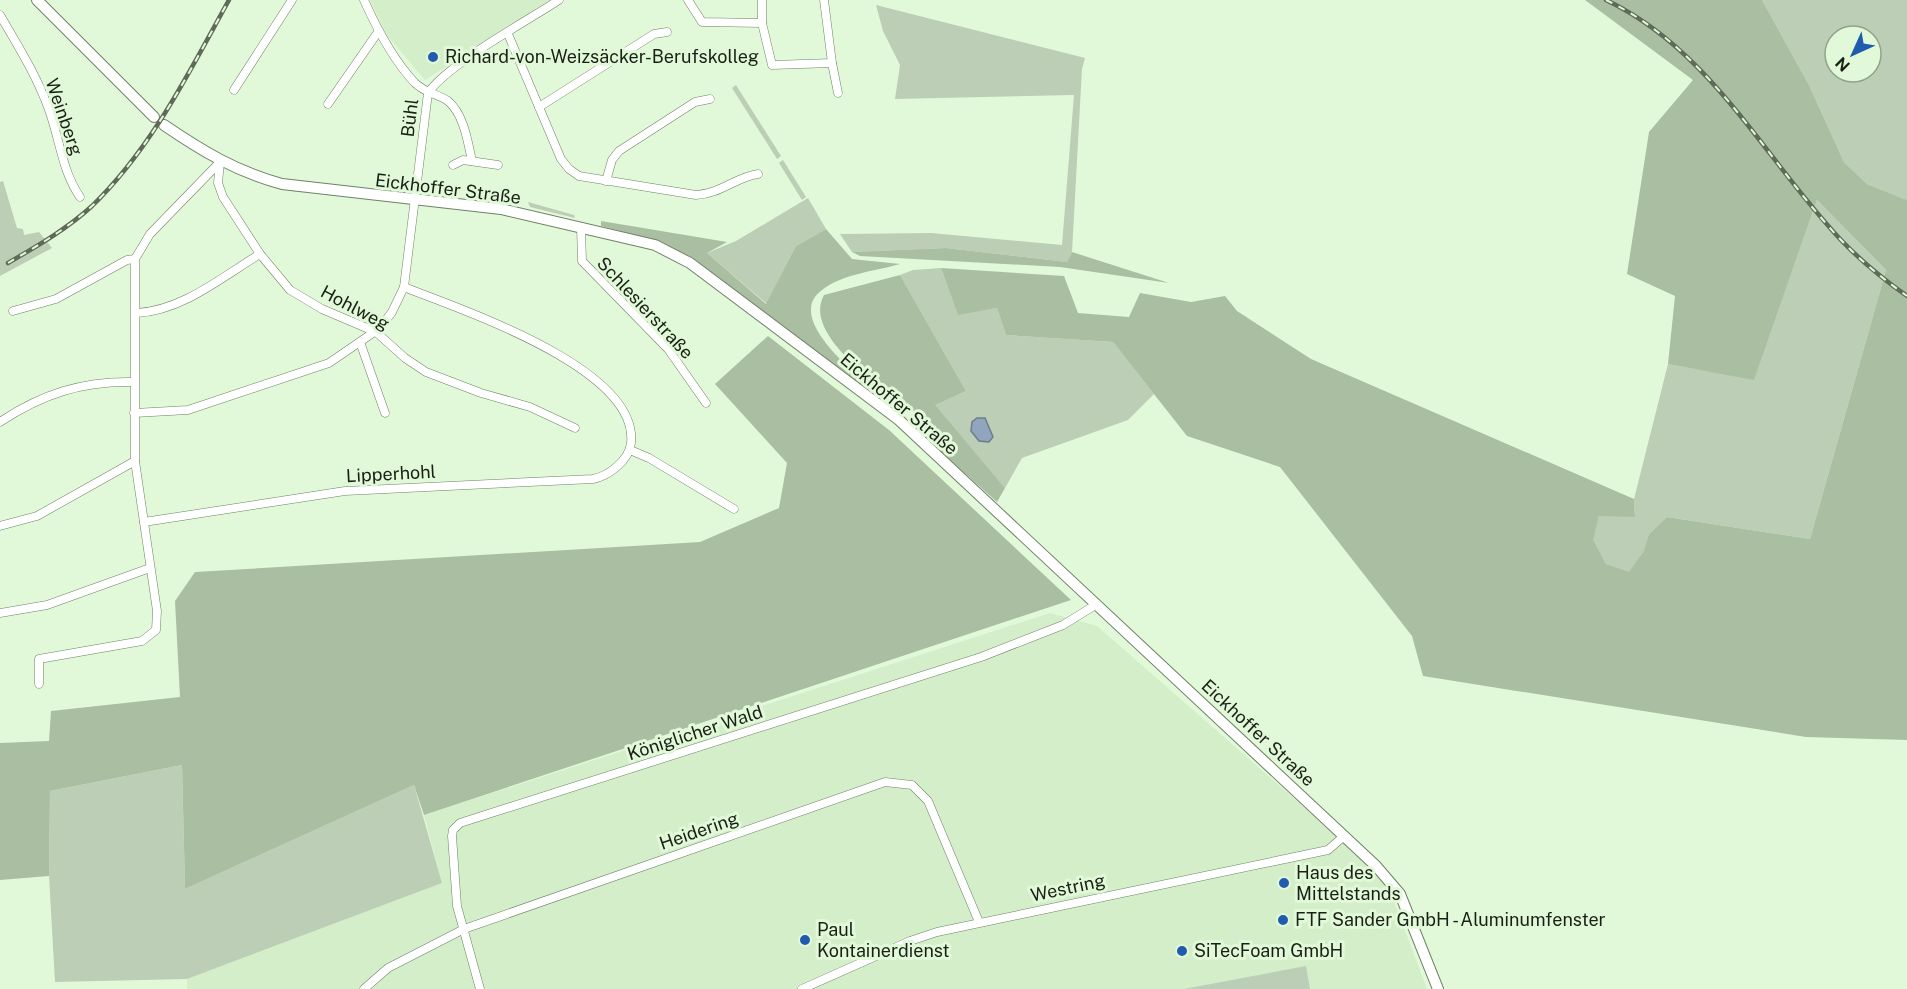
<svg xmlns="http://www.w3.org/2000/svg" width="1907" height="989" viewBox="0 0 1907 989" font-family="'Public Sans',sans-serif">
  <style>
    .built { fill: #d3eec9 }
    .green { fill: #bcceb5; fill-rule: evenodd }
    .forest { fill: #aabea2 }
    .water { fill: #92a5bf; stroke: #6e7d8c; stroke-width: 1.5 }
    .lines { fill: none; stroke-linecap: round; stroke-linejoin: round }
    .minor-casing { stroke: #6e8266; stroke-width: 9 }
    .secondary-casing { stroke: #6e8266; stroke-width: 12 }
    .minor { stroke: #fff; stroke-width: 8 }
    .secondary { stroke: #fff; stroke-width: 10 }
    .rail-casing { stroke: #5e6b58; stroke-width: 4.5 }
    .rail { stroke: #e2f9d9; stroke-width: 2; stroke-dasharray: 7; stroke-linecap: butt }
    .poi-dot { fill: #205bad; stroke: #e2f9d9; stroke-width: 2 }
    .labels { text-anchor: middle; stroke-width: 6; stroke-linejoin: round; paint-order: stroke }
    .poi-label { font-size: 18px; fill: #192116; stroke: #e2f9d9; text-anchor: start }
    .street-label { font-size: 18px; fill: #192116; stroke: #e2f9d9 }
  </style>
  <rect width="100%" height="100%" fill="#e2f9d9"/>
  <g class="built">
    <polygon points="370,0 552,0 425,80 387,35"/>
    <polygon points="1050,613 1097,626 1305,808 1388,885 1427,989 187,989 187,979 442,883 424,815"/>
  </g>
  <g class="green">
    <path d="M1762,0H1907V200L1867,184L1844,162L1809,85ZM1835,36H1871V72H1835Z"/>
    <polygon points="876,5 1085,58 1082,69 1072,252 1067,262 946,248 852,252 840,234 931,233 1062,245 1074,95 895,99 900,65 883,31"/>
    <polygon points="736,85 781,156 777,159 732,88"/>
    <polygon points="783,160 806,197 802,200 779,163"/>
    <polygon points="3,181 17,228 23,229 24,235 39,232 52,248 0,276 0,182"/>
    <polygon points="808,198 826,229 796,246 767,304 707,253 736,241"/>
    <polygon points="1817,200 1886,270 1810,539 1667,517 1649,534 1643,552 1629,573 1606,564 1592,540 1599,516 1635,516 1634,499 1668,364 1754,379"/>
    <polygon points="528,202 574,215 575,218 530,207"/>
    <polygon points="941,268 958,314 997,308 1006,335 1113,342 1154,394 1128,420 1022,458 1005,488 934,405 966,391 900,275 913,270"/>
    <polygon points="182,765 185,889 414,785 442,883 187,979 55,982 49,876 50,791"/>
    <polygon points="1306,966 1310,989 1184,989"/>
  </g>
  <g class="forest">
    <polygon points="1585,0 1762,0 1809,85 1844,162 1867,184 1907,200 1907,740 1806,737 1423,676 1412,636 1280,467 1187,436 1113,342 1006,335 997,308 958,315 941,268 1064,276 1078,313 1129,317 1140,293 1191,302 1225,296 1237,311 1311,359 1634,499 1635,517 1599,516 1593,540 1606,564 1629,572 1643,552 1649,534 1667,517 1810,539 1886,270 1817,200 1754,380 1668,364 1675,296 1627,274 1649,132 1693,80"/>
    <path d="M601,221L727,242L707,253L766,304L796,246L826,229L852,259L900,264C876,271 842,274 822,290C778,322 878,392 901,410L890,409L691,257L655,240L601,226Z"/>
    <polygon points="946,248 1067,262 1072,252 1169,283 1060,267 860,256 852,252"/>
    <path d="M900,275L966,391L935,405L1005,488L997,502L922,435L930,423C901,401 799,339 824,295Z"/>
    <polygon points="768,336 889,430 1071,600 424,815 414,785 185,889 182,765 50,791 49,876 0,880 0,743 49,741 51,711 180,697 175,601 195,572 700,542 779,508 787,463 715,384"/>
  </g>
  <polygon class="water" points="977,418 985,418 993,437 989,442 979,441 971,431 972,422"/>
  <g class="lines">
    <g class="minor-casing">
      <g id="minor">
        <path d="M364,0C377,29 393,60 415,83C425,93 438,94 448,101C464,114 468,143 472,161"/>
        <polyline points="688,0 702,22 762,23"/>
        <polyline points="762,0 762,23 772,65 832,63 824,0"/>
        <path d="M0,15C18,46 37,76 49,110C60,140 62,171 80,197"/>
        <path d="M508,34L561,159L569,169L579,176L696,195C720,194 736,177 758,174"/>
        <polyline points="832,63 838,93"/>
        <polyline points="234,90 292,0"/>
        <polyline points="328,104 378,32"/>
        <polyline points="539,107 654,34 667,32"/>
        <polyline points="220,162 218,183 223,197 260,254 290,290 322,309 376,332 405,358 426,372 481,393 530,407 575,428"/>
        <polyline points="453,165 463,160 498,165"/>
        <polyline points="606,181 612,160 619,151 695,102 710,99"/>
        <polyline points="581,227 582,261 668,349 706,403"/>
        <polyline points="13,311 56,299 127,260 135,259"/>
        <path d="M136,313C182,311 222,277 260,254"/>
        <polyline points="360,342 385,413"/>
        <path d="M134,413L188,410L329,363L380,328L392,312L404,287L428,93C448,64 527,21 559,0"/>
        <path d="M0,422C42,394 82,381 133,382"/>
        <polyline points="630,450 649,458 734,509"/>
        <path d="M144,522L345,491L593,479C608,476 629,461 631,443C639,368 461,310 404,287"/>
        <polyline points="0,526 37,516 135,461"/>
        <polyline points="0,613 47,605 150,568"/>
        <polyline points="39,684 39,659 142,641 156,630 157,611 135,461 135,259 150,234 220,162"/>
        <polyline points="364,989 388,968 464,929 885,782 912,785 928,801 979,922"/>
        <polyline points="480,989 457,906 452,836 453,830 460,823 981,657 1063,625 1097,604"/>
        <polyline points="802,989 910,941 937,932 1328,850 1344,836"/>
      </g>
    </g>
    <g class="secondary-casing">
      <g id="secondary">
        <polyline points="37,0 154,117"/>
        <path d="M164,125C202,151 237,172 282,184L501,209L655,245L690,263L899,420L1376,866L1400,894L1438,989"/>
      </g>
    </g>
    <use href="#minor" class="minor"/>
    <use href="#secondary" class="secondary"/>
    <g class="rail-casing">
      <g id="rail">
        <path d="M1606,0C1711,50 1764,158 1841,240C1861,261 1883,279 1907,296"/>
        <path d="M8,263C37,246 67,229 92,206C152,148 189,72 229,0"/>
      </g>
    </g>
    <use href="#rail" class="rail"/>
  </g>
  <g class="poi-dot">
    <circle cx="433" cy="57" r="6"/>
    <circle cx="1284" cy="883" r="6"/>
    <circle cx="1283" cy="920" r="6"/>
    <circle cx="805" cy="940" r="6"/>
    <circle cx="1182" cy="951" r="6"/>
  </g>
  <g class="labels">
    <g class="poi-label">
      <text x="445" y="63">Richard-von-Weizsäcker-Berufskolleg</text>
      <text x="1296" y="879">Haus des<tspan x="1296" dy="21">Mittelstands</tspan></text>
      <text x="1295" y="926">FTF Sander GmbH - Aluminumfenster</text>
      <text x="817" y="936">Paul<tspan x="817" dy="21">Kontainerdienst</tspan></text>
      <text x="1194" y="957">SiTecFoam GmbH</text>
    </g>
    <g class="street-label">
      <text transform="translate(64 117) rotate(71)" y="6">Weinberg</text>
      <text transform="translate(410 118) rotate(-83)" y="6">Bühl</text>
      <text transform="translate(448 189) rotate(7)" y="6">Eickhoffer Straße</text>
      <text transform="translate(355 308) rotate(28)" y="6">Hohlweg</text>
      <text transform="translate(645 308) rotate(47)" y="6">Schlesierstraße</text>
      <text transform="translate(899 404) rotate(40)" y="6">Eickhoffer Straße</text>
      <text transform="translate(391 474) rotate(-3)" y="6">Lipperhohl</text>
      <text transform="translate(695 733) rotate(-18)" y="6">Königlicher Wald</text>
      <text transform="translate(1258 733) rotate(43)" y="6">Eickhoffer Straße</text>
      <text transform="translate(699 831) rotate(-19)" y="6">Heidering</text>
      <text transform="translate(1068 888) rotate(-12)" y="6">Westring</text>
    </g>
  </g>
  <g transform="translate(1853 54) rotate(225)"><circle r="28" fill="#e2f9d9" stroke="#92a38b" stroke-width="1.5"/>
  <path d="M0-4.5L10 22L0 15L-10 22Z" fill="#205bad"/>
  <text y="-9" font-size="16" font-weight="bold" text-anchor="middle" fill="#192116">N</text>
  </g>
</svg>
